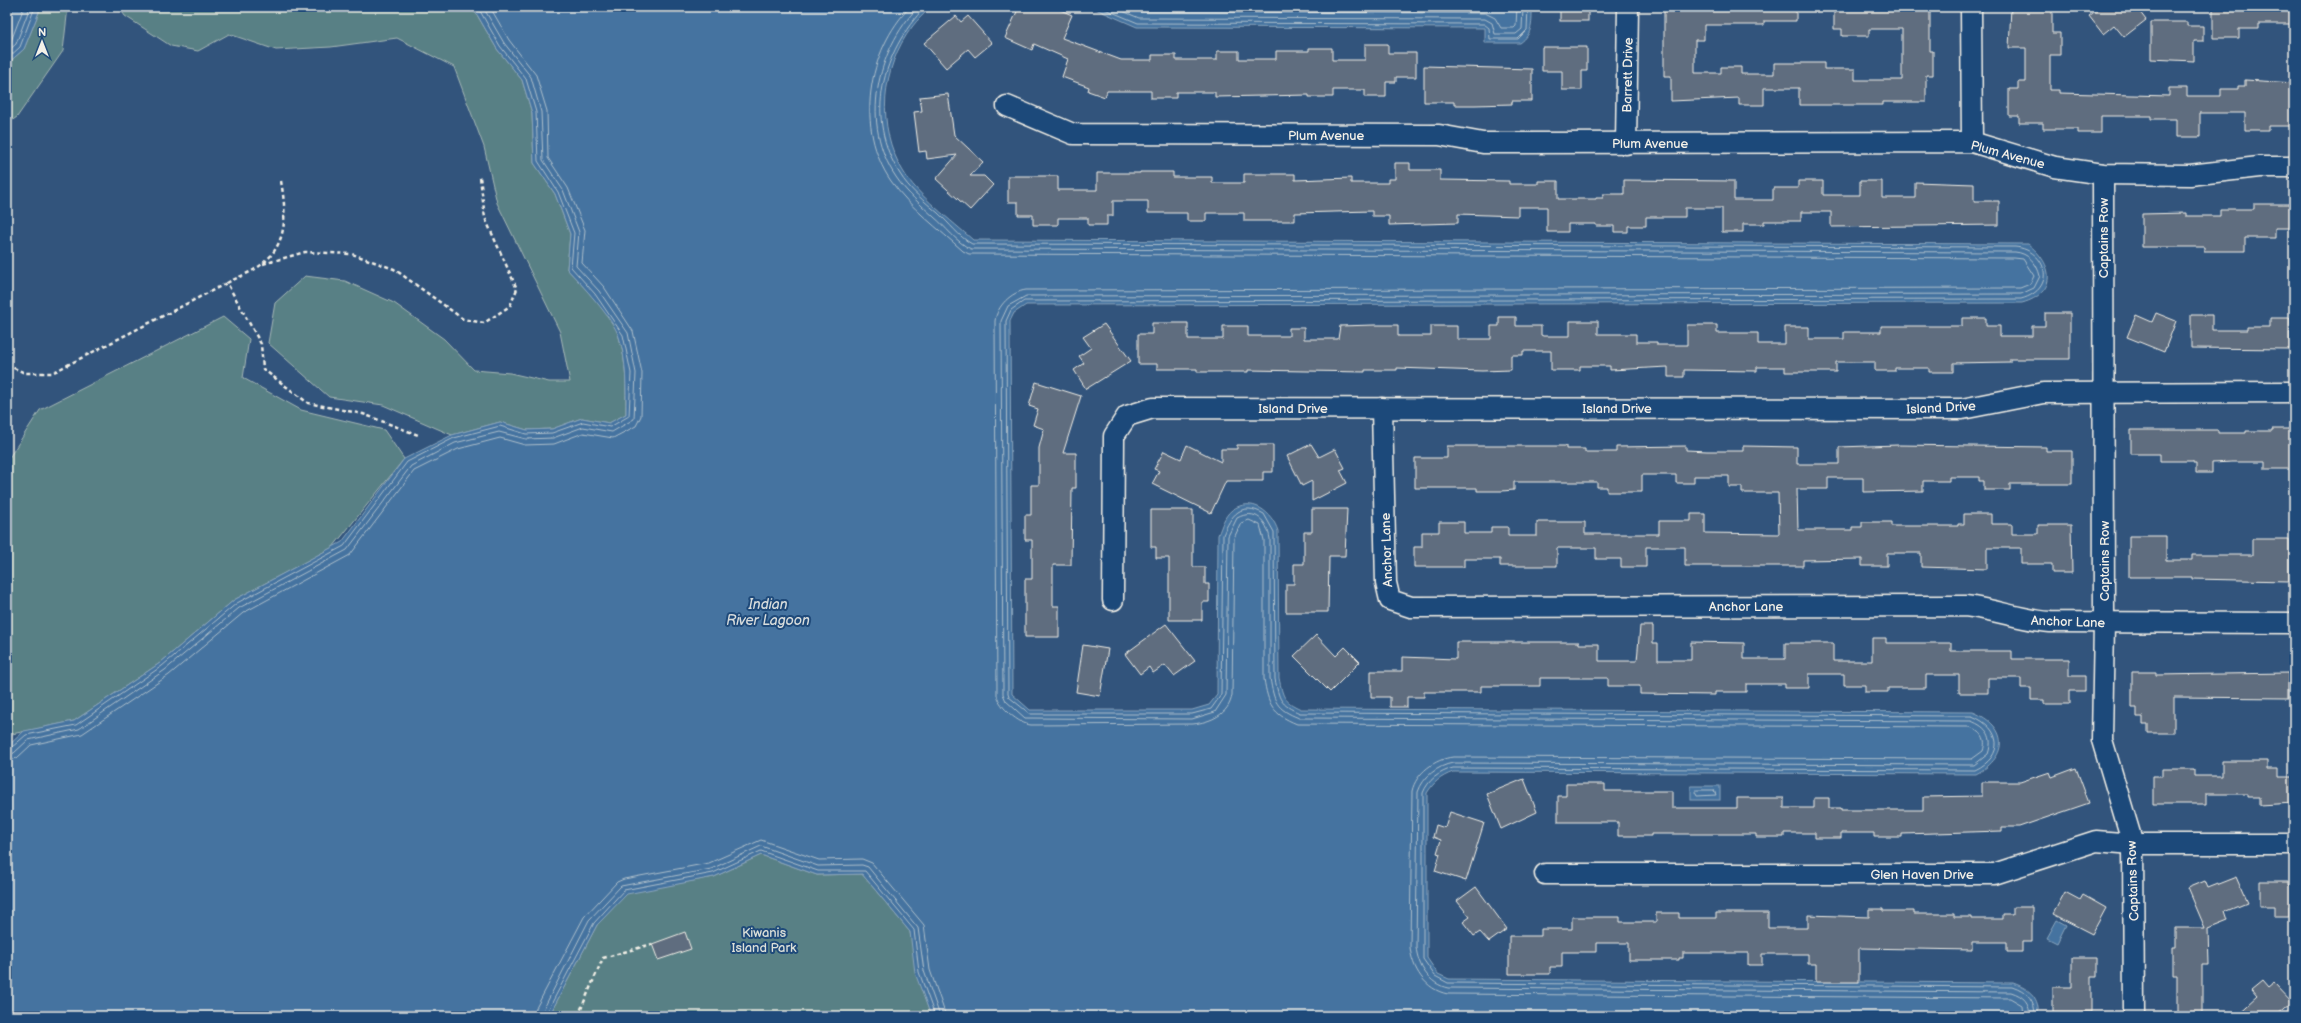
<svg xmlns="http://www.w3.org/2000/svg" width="2301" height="1023" viewBox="0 0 2301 1023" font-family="'Balsamiq Sans',sans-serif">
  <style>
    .green { fill: #598085; stroke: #a6b8b6 }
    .water { fill: #4473a0; stroke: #8aa5bd }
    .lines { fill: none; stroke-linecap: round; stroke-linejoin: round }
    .shore { stroke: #aebfcb; stroke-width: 1 }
    .building { fill: #5f6d7f; stroke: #f4f1e8 }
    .minor-casing { stroke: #f4f1e8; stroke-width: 23 }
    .path { stroke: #f4f1e8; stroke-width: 2.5; stroke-dasharray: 4 3; stroke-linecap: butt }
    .minor { stroke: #1f4a7a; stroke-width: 20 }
    .labels { text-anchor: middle; stroke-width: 4; stroke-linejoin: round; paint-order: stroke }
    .street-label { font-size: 13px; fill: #f4f1e8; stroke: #1f4a7a }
    .park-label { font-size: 13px; fill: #dde0d9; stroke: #1f4a7a }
    .water-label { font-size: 14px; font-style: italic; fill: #dadedd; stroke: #1f4a7a }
  </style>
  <rect width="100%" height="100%" fill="#32547c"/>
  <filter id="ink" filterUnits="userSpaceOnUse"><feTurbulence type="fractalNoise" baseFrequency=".025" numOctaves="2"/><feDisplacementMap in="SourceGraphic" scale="8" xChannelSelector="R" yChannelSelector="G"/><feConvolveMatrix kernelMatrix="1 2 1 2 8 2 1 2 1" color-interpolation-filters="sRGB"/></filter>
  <g filter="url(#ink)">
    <g class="green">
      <polygon points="39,7 68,7 63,51 17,117 7,124 7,64 24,49 39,12"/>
      <path d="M119,7H278L285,10L292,7H465L476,13L497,49L522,80L532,113L534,163L555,194L570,234L567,269C581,284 614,318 619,337C627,362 626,388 626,414L609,423L582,418L552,429L527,430L500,422L452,435L383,405L329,397L268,343L275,303L305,276L345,281L394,303L444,339L474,370L510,373L549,382H570L560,332L497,203L484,147L454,67L397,38L331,47L276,50L229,34L198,51L171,46L125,16Z"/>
      <polygon points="223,317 249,339 243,378 301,410 384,430 404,459 333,547 234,600 160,663 74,721 7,735 7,461 40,410"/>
      <polygon points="761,855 817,875 862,874 910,932 919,982 931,1016 549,1016 597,925 627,893 714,877"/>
    </g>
    <g class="water">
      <polygon points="7,7 39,7 39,12 24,49 7,64"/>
      <path d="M465,7H931C925,13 917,20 912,27C881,68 876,127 903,171C917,195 952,221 973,240L2028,244C2054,264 2058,293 2022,303L1026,305L1014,313L1010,321L1012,694L1030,710H1192L1209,705L1217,695L1218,535C1222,526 1224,516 1232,510C1252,496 1272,512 1278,531L1279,678C1283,697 1283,701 1301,709L1973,712C2008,726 2010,756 1976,774L1453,772C1440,777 1434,782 1427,793V958L1438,974L1449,979L2013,983C2030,989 2040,998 2038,1016H931L915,973L910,932L862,874L817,875L761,855L714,877L627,894L597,925L549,1016H7V747L24,731L74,721L160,663L234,600L342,542L404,459L452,435L500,422L527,430L552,429L582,418L609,423L626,414C626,388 627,362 619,337C613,318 581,284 567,269L570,234L555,194L534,163L532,113L522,80L497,49L476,13Z"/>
      <path d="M1091,7H1532C1532,22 1533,34 1520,43H1485V28L1137,27Z"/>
      <rect x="1691" y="786" width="29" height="14"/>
      <polygon points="2057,920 2066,925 2057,943 2047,938"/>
    </g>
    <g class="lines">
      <g class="shore">
        <path d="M910,7C867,51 855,129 891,181C910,208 939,229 963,251L969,254L2014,258L2023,259L2034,276L2030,284L2020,288L1026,290C1011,292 997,306 995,321L997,695C999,707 1019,724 1031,725L1193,724C1210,722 1229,715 1232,695L1234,538L1241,523L1249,520L1260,525L1264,540V679C1268,704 1272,714 1297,724L1970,727C1982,732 1987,738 1983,751L1972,759L1453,757C1435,759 1416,773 1412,791L1410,947C1412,968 1425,990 1448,994L2010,998L2022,1005L2023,1016"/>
        <path d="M918,7C876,51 860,124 896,177C906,192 921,205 934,217C945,226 957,243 971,249L2015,252C2028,253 2037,263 2040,276L2034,288L2021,294L1026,296L1008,306L1001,321L1003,694L1006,701L1025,718L1192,719L1215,712L1226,695L1228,536L1237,518C1256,508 1267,521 1270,539V678C1274,702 1276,709 1299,718L1971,721C1987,727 1994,737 1988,754L1974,765L1453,763C1437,766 1423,777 1418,792L1416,947C1418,966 1429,984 1448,988L2011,992C2024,996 2030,1003 2030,1016"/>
        <path d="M925,7C882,52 864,118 900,174C909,189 925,202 938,213C949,223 959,237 972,244L2015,247C2047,250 2058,289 2021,299L1024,301L1011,310L1006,321L1008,694L1009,697L1030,714H1192L1211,709L1221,695L1223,535C1231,515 1241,501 1264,514L1274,532L1275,679C1279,699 1280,705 1300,713L1972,716C2002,728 2005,756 1975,770L1453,768C1439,772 1428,780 1423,793V959L1435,976L1448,983L2013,987C2028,992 2035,1000 2035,1016"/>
        <polyline points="1100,7 1138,23 1484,24 1489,28 1490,39 1518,39 1527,30 1528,7"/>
        <polyline points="1113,7 1139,18 1485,19 1492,23 1495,34 1516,34 1522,29 1523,7"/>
        <polyline points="1128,7 1140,12 1485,13 1495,18 1501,28 1514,28 1516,26 1517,7"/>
        <polyline points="7,44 11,41 24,7"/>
        <polyline points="7,52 16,44 30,7"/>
        <polyline points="7,59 20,47 35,7"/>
        <polyline points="7,750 11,748 26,735 76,725 162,666 237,603 344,546 407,462 454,438 500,426 526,434 552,433 583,422 610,427 629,416 631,373 623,335 595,294 571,267 574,233 558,192 538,161 536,112 526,79 500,46 480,11 473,7"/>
        <polyline points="7,755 14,753 28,740 79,729 165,670 239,608 347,550 411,466 455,443 499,432 526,439 553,438 583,427 612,432 634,419 636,373 628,333 599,291 576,266 579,232 563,190 543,160 541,112 531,77 504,43 483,7"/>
        <polyline points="7,761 17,758 31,745 82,734 169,675 243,613 350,555 414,471 458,449 500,438 525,445 554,444 583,433 613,438 636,426 641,416 642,373 633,331 604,287 582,263 585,230 568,188 548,158 547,111 536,75 509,40 490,7"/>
        <polygon points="1697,790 1714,790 1716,795 1697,796 1695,792"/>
        <polyline points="534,1016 536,1008 584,917 617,882 624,879 709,863 761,840 819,860 862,859 872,863 924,925 930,970 946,1016"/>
        <polyline points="540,1016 589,920 621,886 711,869 761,846 818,866 862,865 868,867 918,928 924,971 940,1016"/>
        <polyline points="545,1016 594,923 624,890 713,873 761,851 818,871 865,871 914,930 919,972 935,1016"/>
      </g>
    </g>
    <g class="building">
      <polygon points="1019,7 1054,7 1072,15 1062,38 1121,60 1152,60 1152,55 1176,55 1176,60 1217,60 1217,51 1239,51 1239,59 1276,59 1276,51 1309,51 1309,48 1332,48 1332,60 1365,60 1365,44 1388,44 1388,53 1416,53 1416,77 1396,77 1396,82 1386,82 1386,97 1365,97 1365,90 1333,90 1333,97 1309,97 1309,95 1215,97 1215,92 1176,92 1176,98 1151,98 1151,91 1107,91 1105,97 1088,91 1089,87 1062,77 1068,59 1034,44 1032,50 1005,38"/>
      <rect x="1560" y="7" width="28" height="14"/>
      <polygon points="1664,7 1796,7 1796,21 1764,21 1764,25 1704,25 1704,40 1695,40 1695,73 1721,73 1721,67 1741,67 1741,74 1774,74 1774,63 1824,63 1824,69 1855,69 1855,80 1902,80 1902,29 1869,29 1869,36 1842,36 1842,29 1834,29 1834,7 1930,7 1930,51 1933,51 1933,75 1926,75 1926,102 1883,102 1883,105 1799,105 1799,88 1764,88 1764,105 1739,105 1739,98 1671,101 1671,76 1664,76"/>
      <polygon points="2011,7 2052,7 2052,33 2060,33 2060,55 2050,55 2050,90 2059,90 2059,93 2169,96 2169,88 2187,88 2187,96 2221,96 2221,89 2238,89 2238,86 2245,86 2245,80 2294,83 2294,126 2269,126 2269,130 2245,130 2245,113 2200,113 2200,137 2176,137 2176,119 2151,119 2151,116 2101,116 2101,133 2078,133 2078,129 2043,129 2043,123 2019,123 2019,116 2009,116 2009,89 2018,89 2018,82 2026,82 2026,48 2009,48"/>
      <polygon points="2101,7 2136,7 2146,20 2124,37 2114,25 2103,34 2089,16"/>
      <polygon points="2213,7 2294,7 2294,24 2259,24 2259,29 2239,29 2239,38 2213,38"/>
      <polygon points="956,16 961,22 968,16 992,43 975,57 968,49 946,68 924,43"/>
      <polygon points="2151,22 2187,22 2187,26 2203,26 2203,41 2194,41 2194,61 2151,59"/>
      <polygon points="1542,47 1587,47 1587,71 1582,71 1582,90 1562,90 1562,71 1542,71"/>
      <polygon points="1424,66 1532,69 1532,101 1512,101 1512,104 1475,105 1454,105 1454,102 1424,102"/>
      <polygon points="948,94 954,135 983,162 970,176 984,176 993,185 970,210 936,179 957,155 927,159 926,151 919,152 914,112 922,111 920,97"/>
      <polygon points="1395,163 1410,163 1410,170 1440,170 1440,180 1509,181 1509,184 1538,184 1538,181 1558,181 1558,199 1596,199 1596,198 1603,198 1603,194 1624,194 1624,180 1734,181 1734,200 1773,200 1773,188 1798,188 1798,181 1823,181 1823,195 1860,195 1860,181 1882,181 1882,198 1915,198 1915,182 1974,184 1974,201 1999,201 1999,225 1831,227 1831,212 1801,212 1801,221 1764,221 1764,224 1743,224 1743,232 1722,232 1722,208 1685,208 1685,217 1646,217 1646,226 1628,226 1628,232 1614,232 1614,226 1596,226 1596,224 1568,224 1568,232 1547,232 1547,207 1518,207 1518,216 1458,214 1458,223 1389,225 1389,216 1372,216 1372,211 1295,213 1295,221 1244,221 1244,213 1206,213 1206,221 1187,221 1187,213 1148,213 1148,201 1113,201 1113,216 1107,216 1107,225 1088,225 1088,218 1058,218 1058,225 1033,225 1033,215 1018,215 1018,202 1008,202 1008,176 1058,176 1058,190 1097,190 1097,173 1140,173 1140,172 1173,172 1173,177 1212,177 1212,183 1244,183 1244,174 1295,174 1295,180 1351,178 1351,183 1388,183 1388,179 1395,179"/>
      <polygon points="2254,204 2294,204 2294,228 2275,228 2275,238 2245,238 2245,251 2204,251 2204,247 2142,247 2142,214 2186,213 2186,216 2220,216 2220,209 2254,209"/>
      <polygon points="2045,313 2070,313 2070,359 2010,359 2010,362 1953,363 1953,372 1929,372 1929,368 1895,368 1895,371 1875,371 1875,362 1836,362 1836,372 1785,372 1785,367 1757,367 1757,371 1684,370 1684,377 1668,377 1668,367 1610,370 1610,366 1580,366 1580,370 1551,370 1551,351 1523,351 1523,355 1511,355 1511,370 1482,371 1397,368 1397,370 1365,370 1365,372 1248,370 1248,372 1197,372 1197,369 1157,369 1157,364 1138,364 1138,334 1152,334 1152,323 1188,323 1188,339 1223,339 1223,326 1248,326 1248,336 1289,336 1289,328 1304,328 1304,339 1338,339 1340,326 1374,325 1398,325 1398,336 1431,336 1431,326 1457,326 1457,339 1491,339 1491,326 1499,326 1499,317 1516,317 1516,326 1541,326 1541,335 1543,336 1570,336 1570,321 1598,321 1598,334 1636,334 1636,342 1657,342 1657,345 1687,345 1687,325 1717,325 1717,333 1758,333 1758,344 1785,344 1785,327 1809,327 1809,339 1844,339 1844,332 1881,332 1881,326 1962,326 1962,318 1986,318 1986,326 2000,326 2000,336 2032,336 2032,326 2045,326"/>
      <polygon points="2156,313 2176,321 2164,352 2127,337 2136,315 2152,322"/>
      <polygon points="2191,315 2212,315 2212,330 2247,330 2247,327 2270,327 2270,318 2290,318 2290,349 2191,348"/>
      <polygon points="1104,324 1131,361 1086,389 1074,370 1084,363 1079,356 1091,348 1083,337"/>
      <polygon points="1036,382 1081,396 1063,453 1076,453 1076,488 1072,488 1071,565 1053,565 1053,606 1059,606 1059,637 1025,637 1025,579 1032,579 1032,540 1025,540 1025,515 1031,515 1031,485 1039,485 1039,448 1044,429 1033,425 1038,409 1029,406"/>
      <polygon points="2272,429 2292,429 2292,469 2265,469 2265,462 2232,462 2212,463 2212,473 2196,473 2196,463 2193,463 2193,461 2160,461 2160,454 2131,454 2131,430 2218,430 2218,433 2246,433 2246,431 2272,431"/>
      <polygon points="1311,444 1319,457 1335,449 1345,468 1340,470 1347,483 1312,501 1312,481 1302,486 1287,456"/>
      <polygon points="1187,445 1221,462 1221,449 1237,449 1237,445 1273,445 1273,472 1263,472 1263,481 1226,481 1211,513 1152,484 1159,471 1154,469 1164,451 1181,459"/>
      <polygon points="1898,445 2046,447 2046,451 2072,451 2072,484 2010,484 2010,490 1984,490 1984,481 1979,481 1979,477 1949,477 1949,481 1923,481 1923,491 1863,492 1863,478 1828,478 1828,489 1797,489 1798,530 1852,530 1852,527 1862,527 1862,522 1891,522 1891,526 1958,526 1958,524 1964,524 1964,514 1991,514 1991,524 2012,524 2012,534 2038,534 2038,525 2071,525 2072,573 2052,573 2052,564 2021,564 2021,548 1987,548 1987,569 1921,567 1921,553 1887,553 1887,566 1862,566 1862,559 1803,560 1803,566 1685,566 1685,547 1646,547 1646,567 1621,567 1621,559 1596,559 1596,548 1557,548 1557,566 1500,566 1500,559 1464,559 1464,567 1414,567 1414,547 1422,547 1422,532 1439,532 1439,522 1464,522 1464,533 1491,533 1491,527 1508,527 1508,536 1537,536 1537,522 1585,522 1585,534 1659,534 1659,521 1691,521 1691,514 1705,514 1705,533 1779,534 1778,493 1742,493 1742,487 1729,487 1729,476 1694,476 1694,483 1676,483 1676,475 1642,475 1642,492 1607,492 1607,487 1597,487 1597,482 1514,482 1514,490 1502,491 1477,491 1477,488 1415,488 1415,458 1447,458 1447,446 1566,446 1566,449 1585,449 1585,452 1616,452 1616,447 1686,446 1686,450 1707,451 1743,451 1743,446 1797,447 1797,464 1839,464 1839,447"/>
      <polygon points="1312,509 1347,509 1345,556 1329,556 1328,612 1286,612 1286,584 1294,584 1294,564 1304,564 1304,532 1312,532"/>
      <polygon points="1151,510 1193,510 1193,567 1205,567 1205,584 1209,584 1209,602 1202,602 1202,620 1169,620 1169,558 1156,558 1156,547 1151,547"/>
      <polygon points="2129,536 2166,536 2166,560 2192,560 2192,555 2252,555 2252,539 2289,539 2289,581 2192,579 2192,577 2129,577"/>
      <polygon points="1166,624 1195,661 1174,676 1165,665 1153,673 1149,667 1140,674 1125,654"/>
      <polygon points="1640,626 1653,626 1653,643 1658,643 1658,660 1691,660 1691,642 1744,643 1744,659 1785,659 1785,643 1833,643 1833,661 1872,661 1872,638 1886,638 1886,643 1951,643 1951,651 2012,651 2012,659 2069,659 2069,676 2085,676 2085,691 2069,691 2069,704 2044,704 2044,700 2031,700 2031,688 2021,688 2021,678 1988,678 1988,693 1959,693 1959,675 1926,675 1926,688 1888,688 1888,692 1865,692 1865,685 1844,685 1844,674 1809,674 1809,688 1785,688 1785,684 1746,684 1746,692 1715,692 1715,695 1640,694 1640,686 1608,686 1608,678 1540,678 1540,686 1481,686 1481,692 1424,692 1424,697 1407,697 1407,707 1390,707 1390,697 1371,697 1371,671 1402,671 1402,657 1456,659 1456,642 1579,642 1579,644 1599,644 1599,661 1637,661"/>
      <polygon points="1316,635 1336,656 1345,647 1360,662 1330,692 1294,656"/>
      <polygon points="1083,645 1108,649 1100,696 1076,692"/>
      <polygon points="2132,672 2156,672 2156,675 2288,673 2288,698 2174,697 2174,733 2148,733 2148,724 2143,724 2143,717 2137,717 2137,708 2132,708"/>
      <polygon points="2222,761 2267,761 2267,769 2278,769 2278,777 2294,777 2294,803 2259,805 2259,797 2248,797 2248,794 2206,794 2206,804 2153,804 2153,776 2162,776 2162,769 2194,769 2194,776 2222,776"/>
      <polygon points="2076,768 2089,803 2019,827 2002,827 2002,831 1902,834 1902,837 1874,837 1874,833 1841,833 1841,838 1815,838 1815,833 1784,833 1784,837 1756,837 1756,834 1651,834 1651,836 1618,836 1618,822 1558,822 1558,796 1566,796 1566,784 1605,784 1605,791 1672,791 1672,808 1737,808 1737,798 1784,798 1784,808 1814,808 1814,798 1829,798 1829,808 1841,808 1841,810 1923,810 1923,797 1982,796 1982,782 2020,782 2050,772 2052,777"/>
      <polygon points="1524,779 1537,812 1501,829 1487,794"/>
      <polygon points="1450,812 1484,823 1466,881 1435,871 1440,854 1437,853 1441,840 1433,837 1436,825 1445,828"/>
      <polygon points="2236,877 2247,902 2225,911 2228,920 2208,928 2209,965 2202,965 2202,1016 2177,1016 2177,975 2173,975 2173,947 2176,947 2176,928 2205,928 2188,888 2205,881 2208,888"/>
      <polygon points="2260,881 2288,881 2288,884 2294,884 2294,907 2289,907 2289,917 2274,917 2274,907 2260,907"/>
      <polygon points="1476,887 1507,929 1489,942 1480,932 1474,936 1463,922 1470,917 1457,901"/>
      <polygon points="2065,892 2080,900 2083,895 2106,908 2092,934 2053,914"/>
      <polygon points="2013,907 2032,907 2032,942 2022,942 2022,952 2007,952 2007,942 1972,942 1972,950 1859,948 1859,982 1816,982 1816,964 1808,964 1808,954 1762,954 1762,965 1748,965 1748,953 1683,953 1683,958 1679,958 1679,960 1629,960 1629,943 1596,943 1596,952 1562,952 1562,967 1550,967 1550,974 1509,974 1509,936 1541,936 1541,929 1572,929 1572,917 1620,917 1620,922 1656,922 1656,913 1679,913 1679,918 1716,918 1716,913 1768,913 1768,928 1808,928 1808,915 1869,917 1869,909 1883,909 1883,911 1914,911 1914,914 1954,914 1954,917 1972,917 1972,919 2003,919 2003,915 2013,915"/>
      <polygon points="685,932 691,949 658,960 652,944"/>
      <polygon points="2072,958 2097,958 2097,977 2091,977 2091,1012 2053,1012 2053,987 2072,987"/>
      <polygon points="2262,981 2268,988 2274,983 2292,1002 2276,1016 2236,1016 2257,997 2251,990"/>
    </g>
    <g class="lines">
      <g class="minor-casing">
        <g id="minor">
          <polyline points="1971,7 1972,142"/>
          <polyline points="1007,106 1073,134 1439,135 1483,143 1972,142 2055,167 2103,174 2190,175 2259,167 2294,167"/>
          <polyline points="1626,144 1628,7"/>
          <polyline points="2103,174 2104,623 2102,740 2133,844 2134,1016"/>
          <path d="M1382,408L1386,583L1390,600L1411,607L1965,606C1994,609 2021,620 2050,622L2294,623"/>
          <polyline points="1113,600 1114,436 1127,416 1153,408 1962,409 2043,393 2294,392"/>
          <polyline points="1545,874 1994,874 2096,841 2133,844 2294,844"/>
        </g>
      </g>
      <g class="path">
        <path d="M281,181C286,211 289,243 262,264C253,272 238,277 227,283L261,344L263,369L308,403L363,414L418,435"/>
        <polyline points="263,264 305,252 352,254 394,269 463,319 484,323 510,306 517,289 485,218 480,177"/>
        <polyline points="7,365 25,373 52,373 227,283"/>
        <polyline points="578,1016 603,958 652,944"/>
      </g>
      <use href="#minor" class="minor"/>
    </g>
  </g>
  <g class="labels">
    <g class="street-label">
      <text transform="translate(1627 75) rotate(-89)" y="5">Barrett Drive</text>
      <text x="1326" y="140">Plum Avenue</text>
      <text x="1650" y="148">Plum Avenue</text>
      <text transform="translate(2008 154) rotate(15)" y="5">Plum Avenue</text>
      <text transform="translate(2103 238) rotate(-90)" y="5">Captains Row</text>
      <text transform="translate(1941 407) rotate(-3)" y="5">Island Drive</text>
      <text x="1293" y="413">Island Drive</text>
      <text x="1617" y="413">Island Drive</text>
      <text transform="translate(1386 550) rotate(-92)" y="5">Anchor Lane</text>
      <text transform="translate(2104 561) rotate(-90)" y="5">Captains Row</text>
      <text x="1746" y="611">Anchor Lane</text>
      <text transform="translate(2068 621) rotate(2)" y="5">Anchor Lane</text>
      <text x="1922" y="879">Glen Haven Drive</text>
      <text transform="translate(2132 881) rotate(-92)" y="5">Captains Row</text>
    </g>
    <g class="park-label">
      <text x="764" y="937">Kiwanis<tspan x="764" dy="15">Island Park</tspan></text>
    </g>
    <g class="water-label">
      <text x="768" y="609">Indian<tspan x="768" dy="16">River Lagoon</tspan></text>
    </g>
  </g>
  <rect width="2301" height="1023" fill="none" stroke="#1f4a7a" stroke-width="24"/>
  <rect x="12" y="12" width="2277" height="999" fill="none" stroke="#f4f1e8" stroke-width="1.5" filter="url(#ink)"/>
  <g transform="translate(42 42)" stroke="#1f4a7a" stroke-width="3" paint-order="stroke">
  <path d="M0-3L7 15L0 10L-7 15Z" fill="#f4f1e8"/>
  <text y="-6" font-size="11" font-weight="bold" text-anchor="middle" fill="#f4f1e8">N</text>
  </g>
</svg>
